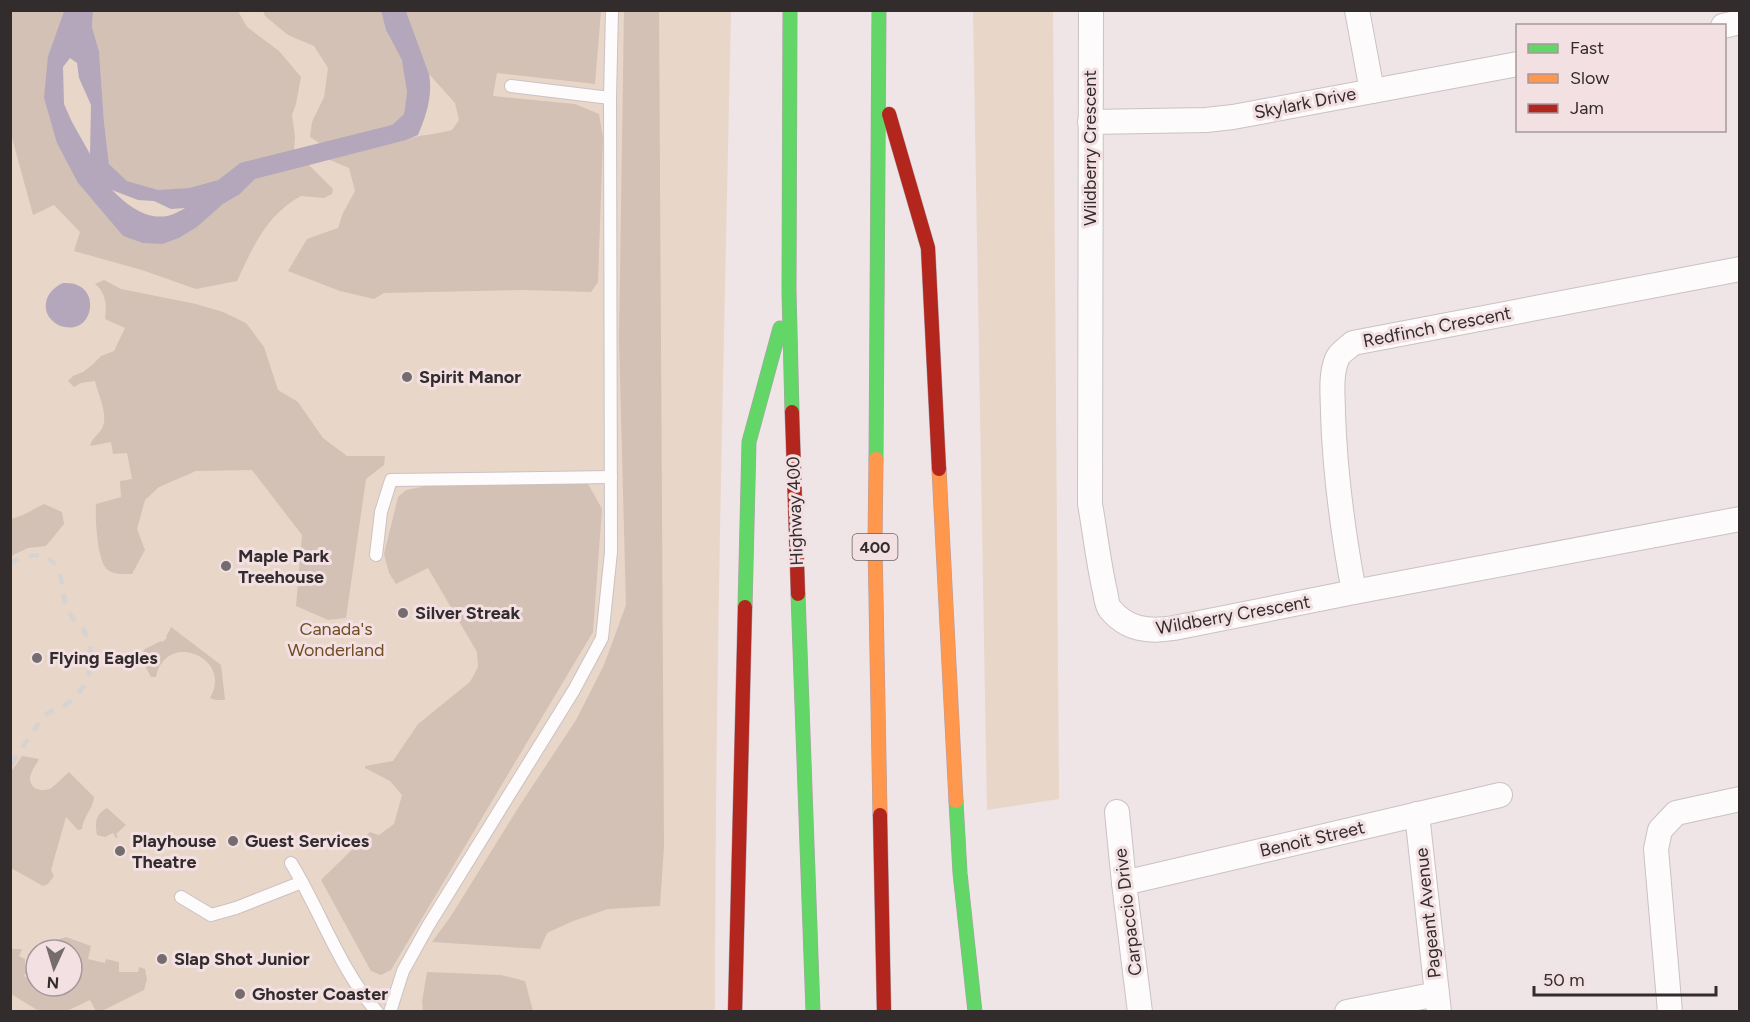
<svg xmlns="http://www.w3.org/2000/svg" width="1750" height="1022" viewBox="0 0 1750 1022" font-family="Figtree,sans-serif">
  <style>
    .green { fill: #e8d6c9; fill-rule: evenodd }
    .forest { fill: #d2c1b4 }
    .water { fill: #b4a7bb; fill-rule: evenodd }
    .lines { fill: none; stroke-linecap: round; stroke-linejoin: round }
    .lane-casing { stroke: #cac2c3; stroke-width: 14 }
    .street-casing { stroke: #cac2c3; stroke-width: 26 }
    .fast-casing { stroke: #b09ea9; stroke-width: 15 }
    .slow-casing { stroke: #b09ea9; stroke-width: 15 }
    .jam-casing { stroke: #b09ea9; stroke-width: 15 }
    .lane { stroke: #fdfbfb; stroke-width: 12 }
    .street { stroke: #fdfbfb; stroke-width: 24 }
    .fast { stroke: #63d668; stroke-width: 14 }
    .slow { stroke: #ff974d; stroke-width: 14 }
    .jam { stroke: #b3261e; stroke-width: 14 }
    .rail { stroke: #d6d3d3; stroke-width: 4.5; stroke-dasharray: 10 10; stroke-linecap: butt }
    .poi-dot { fill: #756c6e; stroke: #f3e0e3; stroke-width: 2 }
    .labels { text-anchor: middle; stroke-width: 6; stroke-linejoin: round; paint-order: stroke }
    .shield { fill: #f3e0e3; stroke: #6d6264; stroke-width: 1.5 }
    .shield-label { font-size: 16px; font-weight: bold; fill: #332c2d }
    .street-label { font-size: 18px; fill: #332c2d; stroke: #f3e0e3 }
    .poi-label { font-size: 18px; font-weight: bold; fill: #332c2d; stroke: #f3e0e3; text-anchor: start }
    .park-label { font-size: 18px; fill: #704d24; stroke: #f3e0e3 }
  </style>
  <rect width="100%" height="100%" fill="#efe4e6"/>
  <g class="green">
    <path d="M11,11H731C724,344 715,678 715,1011H11ZM36,950H72V986H36Z"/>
    <polygon points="973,11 1053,11 1059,799 987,810"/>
  </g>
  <g class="forest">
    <path d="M10,11H64L48,56L78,183L123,236L163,244L179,238L197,227L223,204L240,194L255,179L270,175L240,163L218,180L189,188L158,191L127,181L109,164L104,122L99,51L92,27L93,11H238L247,27L279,51L301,77L296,104L292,115L295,137L294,150L332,188L333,191L332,194L324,198L301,196C266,215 253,247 237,281L196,289L142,270L74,251L80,232L54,205L33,215L11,134Z"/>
    <path d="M263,11H381L386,30L403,60L407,94L404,114L392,125L406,140C420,134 436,135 452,130L459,120L455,103L429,74L406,11H601L595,84L497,73L493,96L575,104L599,114L603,138L598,282L591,292L524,290L384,293L374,299L340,291L288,271L307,239L338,228L343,213L355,191L349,168L330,160L321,144L310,137L312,122L324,97L328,68L314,46L288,35L265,16Z"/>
    <polygon points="624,11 659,11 664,846 660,906 608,909 573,921 547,933 540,949 432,942 451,916 520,805 576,720 604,665 626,605 619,340"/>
    <path d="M104,280L121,289L196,304L223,312L246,323L264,347L278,390L298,402L323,438L347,456H385L384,465L366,479L346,618L328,620L296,606L302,535L252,470L196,471L159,487L145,500L137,529L145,550L132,574C124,574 115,575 108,570C97,563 95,517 96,504L121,497L120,481L132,479L127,453L113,454L111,442L90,446C92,438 97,436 101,430C110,417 98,395 95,381L81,383L74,387L68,381L73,376L83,372L92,365L101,356L114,351L125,328L105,319C107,305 106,293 95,284Z"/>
    <polygon points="587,482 602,509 593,632 391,970 381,975 371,971 321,880 370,832 379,835 394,824 402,795 390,781 365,768 365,766 393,761 418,724 470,682 478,667 477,652 428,568 396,584 389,573 384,554 398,497 406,490 436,484"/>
    <polygon points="44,504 62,512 64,524 46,546 28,548 11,556 11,519 23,515"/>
    <path d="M171,627L221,665L225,700H216L210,698C234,658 166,629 156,677H151L144,664L143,652L145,649L161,641L162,642L167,638L166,637Z"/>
    <path d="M22,756L39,759C36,765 31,771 30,777C29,789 42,793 51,788C57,784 63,777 69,772L94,797C93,809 83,817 82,829L78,830L66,817L51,870L54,876L48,884L43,886L11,868V772Z"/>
    <path d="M107,808L126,825L116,834L118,837L116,838L113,833L105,837L97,835C95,822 95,815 107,808Z"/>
    <polygon points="66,937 91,946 88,959 105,963 106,959 119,962 119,972 138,972 139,967 145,969 147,979 144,990 100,1012 96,1011 90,1000 67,1011 39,1011 11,994 11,949 22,949 19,956 25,959 25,967 27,971 24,976 29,979 32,976 36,977 36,986 72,986 72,950 56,950 54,948 56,940"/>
    <polygon points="427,972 501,975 525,981 533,1011 423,1011 422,1002"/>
  </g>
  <g class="water">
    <path d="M64,11H93L92,27L99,51L104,122L109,164L127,181L158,190L189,188L218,180L240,163L392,125L404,114L407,93L402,60L386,30L381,11H406L429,74C433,96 426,116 418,135L406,140L255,179L240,194L223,204L197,227L179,238L163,244L143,243L123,236L78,183L57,143L44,98L48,56ZM70,58L77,63L79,78L91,105L90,154L72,122L64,104L63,67ZM112,190L138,200L154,201L171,209L185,208C180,211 173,215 167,216C145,220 126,204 112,190Z"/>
    <path d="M63,283C102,280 96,333 65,327C58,326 53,322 49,317C41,303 49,289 63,283Z"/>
  </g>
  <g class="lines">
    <g class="lane-casing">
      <g id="lane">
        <polyline points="511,86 610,98"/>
        <polyline points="376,555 381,512 391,480 611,477"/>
        <path d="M291,863C321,912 339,968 377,1012"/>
        <polyline points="181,897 211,915 236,908 302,882"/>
        <polyline points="390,1012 403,971 428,926 574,690 602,638 611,552 610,98 612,10"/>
      </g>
    </g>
    <g class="street-casing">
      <g id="street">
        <path d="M1091,10L1090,504C1095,532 1098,559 1104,587C1106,594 1106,604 1110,609C1127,630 1149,632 1174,628L1354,592L1740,519"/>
        <polyline points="1357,10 1372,91"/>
        <polyline points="1723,26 1740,22"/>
        <polyline points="1090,122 1206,120 1233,117 1518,64"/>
        <path d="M1354,592C1343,533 1335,474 1333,414C1333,396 1330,376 1337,359C1339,353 1348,348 1353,343L1740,269"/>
        <polyline points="1117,812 1124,883 1140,1012"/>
        <polyline points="1417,814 1439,1012"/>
        <polyline points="1124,883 1500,795"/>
        <polyline points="1347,1012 1437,994"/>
        <polyline points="1670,1012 1656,849 1660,830 1676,813 1740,799"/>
      </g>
    </g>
    <g class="fast-casing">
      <g id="fast">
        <polyline points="790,10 789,291 792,412"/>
        <polyline points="876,459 879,10"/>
        <polyline points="798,594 813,1012"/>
        <polyline points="745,607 749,442 780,328"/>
        <polyline points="956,801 960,873 975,1012"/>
      </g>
    </g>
    <g class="slow-casing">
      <g id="slow">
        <polyline points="876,459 875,543 880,815"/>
        <polyline points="939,469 956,801"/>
      </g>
    </g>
    <g class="jam-casing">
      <g id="jam">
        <polyline points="889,114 928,248 939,469"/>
        <polyline points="792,412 798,594"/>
        <polyline points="880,815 884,1012"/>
        <polyline points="735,1012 745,607"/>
      </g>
    </g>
    <use href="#lane" class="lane"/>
    <use href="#street" class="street"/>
    <use href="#fast" class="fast"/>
    <use href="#slow" class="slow"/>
    <use href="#jam" class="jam"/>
    <path class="rail" d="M10,563C29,553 52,549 60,575C63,586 63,600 68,611C71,618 78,623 83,629C92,643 94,663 87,678C83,690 74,700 63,706C56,710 49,711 43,717L10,766"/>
  </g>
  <g class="poi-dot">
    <circle cx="407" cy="377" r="6"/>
    <circle cx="226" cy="566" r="6"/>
    <circle cx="403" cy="613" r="6"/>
    <circle cx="37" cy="658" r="6"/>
    <circle cx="233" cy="841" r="6"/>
    <circle cx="120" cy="851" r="6"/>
    <circle cx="162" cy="959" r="6"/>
    <circle cx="240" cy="994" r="6"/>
  </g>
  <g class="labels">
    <rect class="shield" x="852.5" y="534" width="45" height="26" rx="4.5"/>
    <g class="shield-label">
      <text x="875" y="553">400</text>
    </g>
    <g class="street-label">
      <text transform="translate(1305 103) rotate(-11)" y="6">Skylark Drive</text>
      <text transform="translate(1090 148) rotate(-90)" y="6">Wildberry Crescent</text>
      <text transform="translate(1437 327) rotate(-11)" y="6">Redfinch Crescent</text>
      <text transform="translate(795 511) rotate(-92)" y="6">Highway 400</text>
      <text transform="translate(1233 615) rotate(-10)" y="6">Wildberry Crescent</text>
      <text transform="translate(1312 839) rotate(-13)" y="6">Benoit Street</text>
      <text transform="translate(1128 912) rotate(-97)" y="6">Carpaccio Drive</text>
      <text transform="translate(1428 913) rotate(-96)" y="6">Pageant Avenue</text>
    </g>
    <g class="poi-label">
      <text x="419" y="383">Spirit Manor</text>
      <text x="238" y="562">Maple Park<tspan x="238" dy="21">Treehouse</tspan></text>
      <text x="415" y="619">Silver Streak</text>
      <text x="49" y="664">Flying Eagles</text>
      <text x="132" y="847">Playhouse<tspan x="132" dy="21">Theatre</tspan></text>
      <text x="245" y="847">Guest Services</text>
      <text x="174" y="965">Slap Shot Junior</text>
      <text x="252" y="1000">Ghoster Coaster</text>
    </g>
    <g class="park-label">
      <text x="336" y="635">Canada's<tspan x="336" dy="21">Wonderland</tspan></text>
    </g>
  </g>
  <rect width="1750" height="1022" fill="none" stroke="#332c2d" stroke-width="24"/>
  <rect x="1516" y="24" width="210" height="108" fill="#f3e0e3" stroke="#a6989a" stroke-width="1.5"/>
  <rect x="1528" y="44" width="30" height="9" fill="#63d668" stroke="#a6989a" stroke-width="1.5"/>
  <text x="1570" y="54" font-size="18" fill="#332c2d">Fast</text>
  <rect x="1528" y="74" width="30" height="9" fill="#ff974d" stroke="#a6989a" stroke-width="1.5"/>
  <text x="1570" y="84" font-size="18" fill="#332c2d">Slow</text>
  <rect x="1528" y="104" width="30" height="9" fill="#b3261e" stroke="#a6989a" stroke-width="1.5"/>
  <text x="1570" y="114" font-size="18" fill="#332c2d">Jam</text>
  <g transform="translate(54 968) rotate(184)"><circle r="28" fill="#f3e0e3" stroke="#a6989a" stroke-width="1.5"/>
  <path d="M0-4.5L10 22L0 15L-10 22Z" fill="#756c6e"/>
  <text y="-9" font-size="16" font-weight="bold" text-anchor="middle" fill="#332c2d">N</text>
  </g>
  <path d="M1534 986v9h182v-9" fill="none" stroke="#332c2d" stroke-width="3"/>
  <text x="1543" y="986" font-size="18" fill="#332c2d" stroke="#f3e0e3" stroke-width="4.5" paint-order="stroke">50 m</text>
</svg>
